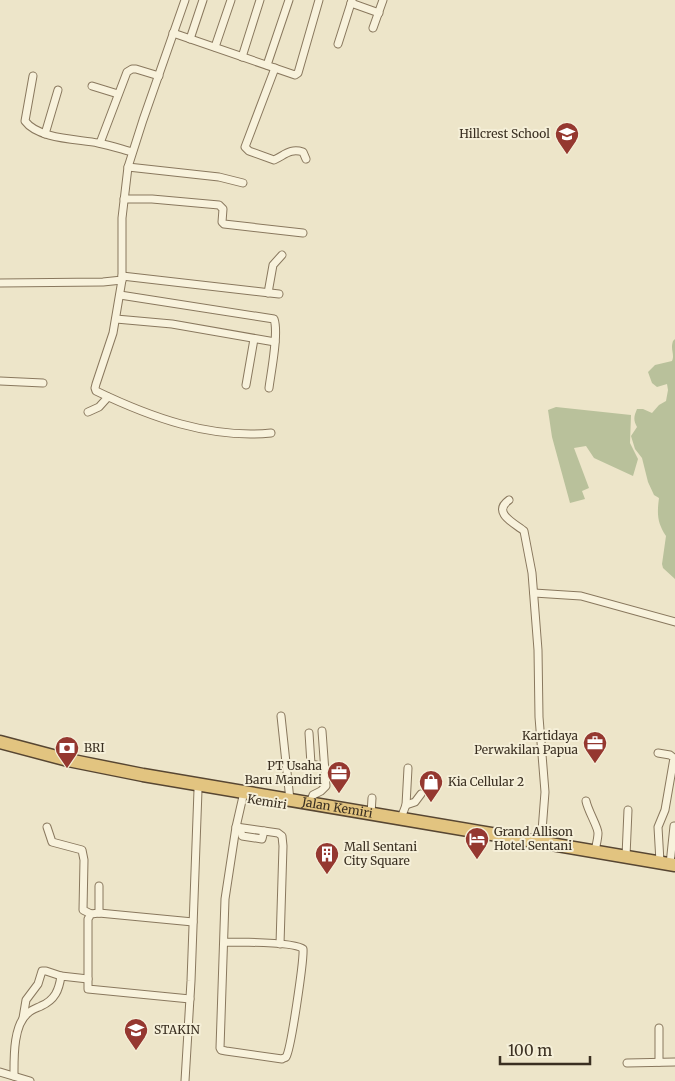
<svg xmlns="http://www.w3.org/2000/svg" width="675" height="1081" viewBox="0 0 675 1081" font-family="Merriweather,serif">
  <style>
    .cemetery { fill: #b9c19b }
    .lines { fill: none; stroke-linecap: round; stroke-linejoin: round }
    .minor-casing { stroke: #89785e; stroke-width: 9 }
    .trunk-casing { stroke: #574632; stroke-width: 15 }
    .minor { stroke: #f8f2dc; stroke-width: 7 }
    .trunk { stroke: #e2c480; stroke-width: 12 }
    .labels { text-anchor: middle; stroke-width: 4; stroke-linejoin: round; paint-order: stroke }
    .poi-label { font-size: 12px; fill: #3a2f21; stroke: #f5efd8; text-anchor: start }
    .street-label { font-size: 12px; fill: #3a2f21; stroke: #f5efd8 }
  </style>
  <rect width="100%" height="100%" fill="#ede5c9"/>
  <g class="cemetery">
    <path d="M675,339V579L663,568L662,564L666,536C657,522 657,514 659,498L654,495L648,482L642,458L635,449L631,436L637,427C633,420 634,416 637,409H643L652,413L659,405L666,401L668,390L667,384L657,387L652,383L648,372L655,365L672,361C675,354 670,350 673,341Z"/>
    <polygon points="556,407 631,415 630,443 638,459 633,476 594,458 586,446 574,448 589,488 582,491 585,499 570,503 552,437 548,410"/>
  </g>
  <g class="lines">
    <g class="minor-casing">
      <g id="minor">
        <polyline points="351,3 379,13"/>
        <polyline points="373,28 383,0"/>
        <polyline points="173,33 295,75 298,73 319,0"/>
        <polyline points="190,39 203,0"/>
        <polyline points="338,44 352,0"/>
        <polyline points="215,47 231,0"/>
        <polyline points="242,57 260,0"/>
        <polyline points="267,65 289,0"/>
        <path d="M275,68L245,147L249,151L274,160C285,155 290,148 303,152L306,159"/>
        <path d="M33,76L25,121C38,139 77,139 98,143C109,145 121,149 132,152"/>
        <polyline points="92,86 118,94"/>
        <polyline points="45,134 58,90"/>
        <polyline points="100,143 127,72 132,69 136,69 159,76"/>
        <polyline points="128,167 219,177 243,183"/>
        <polyline points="124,199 152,199 219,205 223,209 222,222 224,224 303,233"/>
        <polyline points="122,276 279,294"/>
        <path d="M122,280L113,333L96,384L95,388L96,391C150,417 210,439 271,433"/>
        <polyline points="0,283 103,282 122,280 122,218 128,167 143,120 185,0"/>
        <polyline points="268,293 273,265 282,255"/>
        <path d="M120,295L274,319C279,333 271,372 269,388"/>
        <polyline points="116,319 172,324 275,342"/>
        <polyline points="0,381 43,383"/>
        <polyline points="246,385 254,339"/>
        <polyline points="88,412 99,407 108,397"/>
        <path d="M509,500C491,513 516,524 524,531L532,573L538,650L539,717L545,792L541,844"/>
        <polyline points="534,593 581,596 675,622"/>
        <polyline points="281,716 290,800"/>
        <polyline points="309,733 311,764 325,767"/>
        <polyline points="658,753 670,755 674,758 665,810 658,827 660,862"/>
        <path d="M586,801C588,811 598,827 598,833C598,839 596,845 595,851"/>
        <polyline points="310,803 313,795 321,791 326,786 322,731"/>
        <polyline points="406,805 415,802 421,794"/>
        <polyline points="371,814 372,798"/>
        <polyline points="401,818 406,805 408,768"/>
        <polyline points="47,827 52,842 82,850 84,860 83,910 91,914"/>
        <polyline points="236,827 278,833 282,836 283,846 280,944"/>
        <polyline points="240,828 242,836 262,839 264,831"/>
        <polyline points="626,856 628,810"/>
        <polyline points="670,864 674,826"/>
        <polyline points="99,886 99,913"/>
        <path d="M224,942C237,942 296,942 303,949C304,959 291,1050 286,1057C285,1058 283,1058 282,1059L226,1051L221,1050L220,1048L225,899L236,827L244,792"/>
        <polyline points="190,999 88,989 88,919 91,914 99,913 193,922"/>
        <polyline points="23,1018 26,1000 38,984 42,971 46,971 61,976"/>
        <polyline points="659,1028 659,1062"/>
        <polyline points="627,1063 675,1062"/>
        <polyline points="0,1072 30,1081"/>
        <path d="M14,1076C14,1058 13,1025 28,1013C31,1010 37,1008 41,1006C55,1000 59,990 61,976L88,979"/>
        <polyline points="185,1081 191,981 198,790"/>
      </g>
    </g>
    <g class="trunk-casing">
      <g id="trunk">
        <path id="s1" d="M0,742L68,760L143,775L675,865"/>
      </g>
    </g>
    <use href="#minor" class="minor"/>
    <use href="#trunk" class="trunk"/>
  </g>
  <defs>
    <g id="school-pin" transform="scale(1.25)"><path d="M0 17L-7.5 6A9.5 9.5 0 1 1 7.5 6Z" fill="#953830" stroke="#f5efd8"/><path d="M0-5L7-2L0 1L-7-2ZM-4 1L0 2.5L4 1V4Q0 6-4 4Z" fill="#fff"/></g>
    <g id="office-pin" transform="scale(1.25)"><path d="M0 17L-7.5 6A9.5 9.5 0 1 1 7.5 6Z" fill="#953830" stroke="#f5efd8"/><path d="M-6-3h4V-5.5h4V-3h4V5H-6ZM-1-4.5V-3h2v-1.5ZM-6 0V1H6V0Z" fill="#fff"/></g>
    <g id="bank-pin" transform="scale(1.25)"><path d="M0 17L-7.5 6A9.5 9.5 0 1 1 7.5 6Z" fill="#953830" stroke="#f5efd8"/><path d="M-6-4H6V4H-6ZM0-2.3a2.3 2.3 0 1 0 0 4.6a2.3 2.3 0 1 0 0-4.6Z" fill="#fff"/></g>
    <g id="shop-pin" transform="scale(1.25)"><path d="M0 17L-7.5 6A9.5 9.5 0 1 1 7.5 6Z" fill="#953830" stroke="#f5efd8"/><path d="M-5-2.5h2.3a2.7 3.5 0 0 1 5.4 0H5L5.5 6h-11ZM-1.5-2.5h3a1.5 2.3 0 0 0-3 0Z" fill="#fff"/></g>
    <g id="hotel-pin" transform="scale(1.25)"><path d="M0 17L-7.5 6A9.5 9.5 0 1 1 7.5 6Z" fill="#953830" stroke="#f5efd8"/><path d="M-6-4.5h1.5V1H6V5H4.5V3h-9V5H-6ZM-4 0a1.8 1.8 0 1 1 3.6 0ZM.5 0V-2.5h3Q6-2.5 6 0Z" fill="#fff"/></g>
    <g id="building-pin" transform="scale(1.25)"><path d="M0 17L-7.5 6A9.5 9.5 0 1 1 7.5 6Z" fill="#953830" stroke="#f5efd8"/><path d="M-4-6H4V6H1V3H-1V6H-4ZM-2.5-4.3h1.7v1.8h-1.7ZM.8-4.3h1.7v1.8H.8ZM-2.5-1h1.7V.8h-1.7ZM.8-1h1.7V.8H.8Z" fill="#fff"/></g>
    <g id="university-pin" transform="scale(1.25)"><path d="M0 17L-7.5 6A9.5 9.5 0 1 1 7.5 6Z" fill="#953830" stroke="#f5efd8"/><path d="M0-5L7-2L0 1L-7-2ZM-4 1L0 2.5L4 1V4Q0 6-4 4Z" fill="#fff"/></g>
  </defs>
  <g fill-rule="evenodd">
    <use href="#school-pin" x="567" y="134"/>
    <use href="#office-pin" x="595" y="743"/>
    <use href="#bank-pin" x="67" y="748"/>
    <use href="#office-pin" x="339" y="773"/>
    <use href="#shop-pin" x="431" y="782"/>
    <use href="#hotel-pin" x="477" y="839"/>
    <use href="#building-pin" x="327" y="854"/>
    <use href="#university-pin" x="136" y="1030"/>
  </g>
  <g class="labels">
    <g class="poi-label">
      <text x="550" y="138" text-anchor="end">Hillcrest School</text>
      <text x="578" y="740" text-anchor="end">Kartidaya<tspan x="578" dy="14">Perwakilan Papua</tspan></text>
      <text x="84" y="752">BRI</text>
      <text x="322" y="770" text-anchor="end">PT Usaha<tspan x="322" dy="14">Baru Mandiri</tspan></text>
      <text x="448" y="786">Kia Cellular 2</text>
      <text x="494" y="836">Grand Allison<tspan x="494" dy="14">Hotel Sentani</tspan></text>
      <text x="344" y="851">Mall Sentani<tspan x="344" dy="14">City Square</tspan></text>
      <text x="154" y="1034">STAKIN</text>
    </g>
    <g class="street-label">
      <text transform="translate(267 802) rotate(9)" y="4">Kemiri</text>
      <text dy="4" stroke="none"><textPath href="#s1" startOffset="344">Jalan Kemiri</textPath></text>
    </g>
  </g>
  <path d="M500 1056v8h90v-8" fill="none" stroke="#3a2f21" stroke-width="2.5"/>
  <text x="508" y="1056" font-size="15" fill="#3a2f21" stroke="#f5efd8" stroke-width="4" paint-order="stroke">100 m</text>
</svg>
